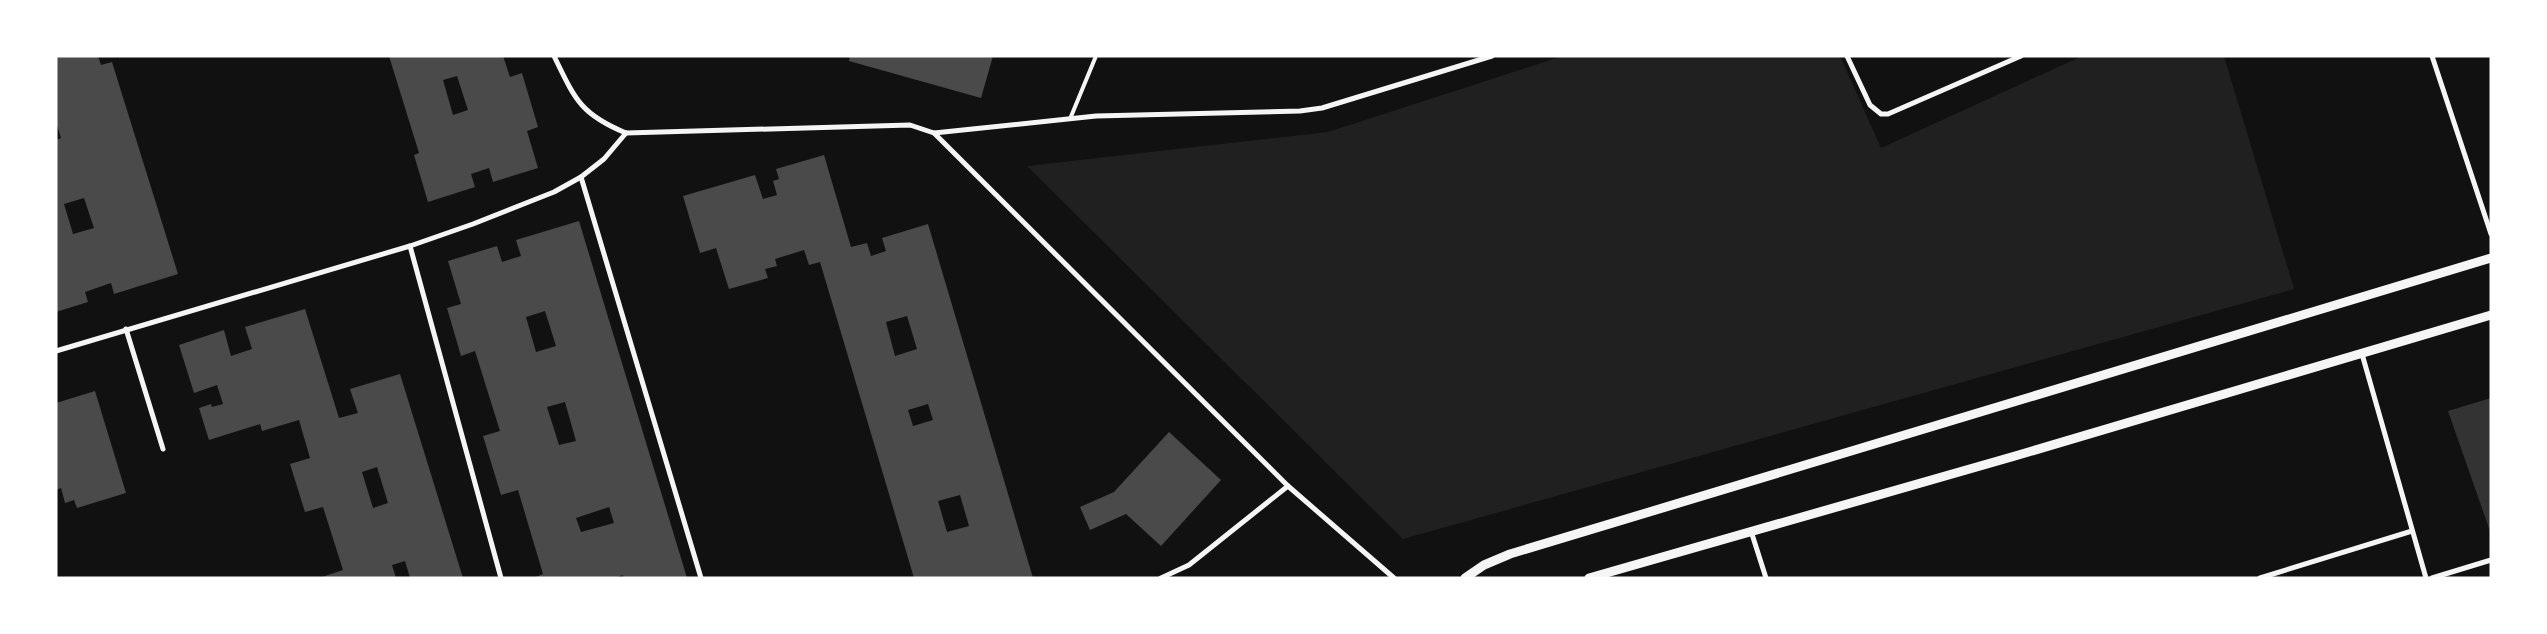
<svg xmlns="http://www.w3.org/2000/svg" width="2547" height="634" viewBox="0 0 2547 634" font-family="'Source Sans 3',sans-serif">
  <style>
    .green { fill: #202020 }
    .water { fill: #333 }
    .building { fill: #4a4a4a; fill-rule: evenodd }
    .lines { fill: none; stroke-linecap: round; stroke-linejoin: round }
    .service { stroke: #f5f5f5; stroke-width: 4 }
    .minor { stroke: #f5f5f5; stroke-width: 5 }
    .tertiary { stroke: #f5f5f5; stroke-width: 9 }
  </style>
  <rect width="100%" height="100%" fill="#111"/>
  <polygon class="green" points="1563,56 1840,56 1881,148 2082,56 2224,56 2294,289 1403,539 1027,166 1328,132"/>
  <polygon class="water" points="2491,398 2491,534 2448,411"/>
  <g class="building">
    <path d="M56,56H98L101,65L112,62L178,274L114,294L111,283L85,292L88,302L56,312V140L61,138L56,122ZM84,198L94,228L73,234L64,204Z"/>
    <path d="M389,56H503L510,77L522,73L538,127L527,131L538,168L493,182L489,168L471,174L475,187L428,202L414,155L419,153ZM457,76L468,110L453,115L443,80Z"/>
    <polygon points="850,56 993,56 981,98 849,61"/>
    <path d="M824,155L851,247L867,243L871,256L886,251L882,238L928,224L1033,578H914L820,262L809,265L804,250L775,259L777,266L765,269L768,278L729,289L716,248L700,253L683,196L755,175L763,199L777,195L773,181L779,179L776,169ZM907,316L917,349L895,356L886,322ZM928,404L933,420L913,426L908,410ZM960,495L969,526L947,532L938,501Z"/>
    <path d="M579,221L687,578H623V575L615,578H533L543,574L518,490L501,495L483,436L500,431L475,351L461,356L447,308L461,304L448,261L497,246L502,262L521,256L516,240ZM545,311L556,346L536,352L526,317ZM565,402L576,441L559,445L547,407ZM609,507L614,523L581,532L576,518Z"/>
    <path d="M305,309L339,418L358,413L350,389L400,374L463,578H410L405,561L392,565L396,578H319L343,570L323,507L305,512L290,464L310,458L299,420L262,431L260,424L209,440L199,408L211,404L212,407L223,404L217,385L194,393L179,345L224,330L231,356L252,349L245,327ZM377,467L388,503L373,508L362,472Z"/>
    <polygon points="95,391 126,493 77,508 74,500 65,503 61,488 56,490 56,403"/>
    <polygon points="1169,432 1221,480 1161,546 1126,514 1090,530 1080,507 1114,492"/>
  </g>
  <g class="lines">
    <polyline class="service" points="1070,119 1096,56"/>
    <g class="minor">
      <path d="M554,56C575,99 580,114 626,133L910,125L934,133L1288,486L1394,578"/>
      <polyline points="1847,56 1870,105 1881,114 1888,114 2021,56"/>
      <polyline points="2432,56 2491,234"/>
      <polyline points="934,133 1096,116 1300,111 1322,108 1492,56"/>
      <polyline points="581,177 701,578"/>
      <polyline points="410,246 501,578"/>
      <polyline points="126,329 163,449"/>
      <polyline points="56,351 410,246 473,224 554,192 581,177 604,159 626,133"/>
      <polyline points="2362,354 2426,578"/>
      <polyline points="1751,531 1766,578"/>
      <polyline points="1161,578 1189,565 1288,486"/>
      <polyline points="2260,578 2412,531"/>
      <polyline points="2432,578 2491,560"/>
    </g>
    <g class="tertiary">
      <polyline points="1465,578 1484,565 1510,554 2491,258"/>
      <polyline points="1589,578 2015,456 2491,315"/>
    </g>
  </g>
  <rect width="2547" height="634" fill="none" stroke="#ffffff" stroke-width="115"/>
</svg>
